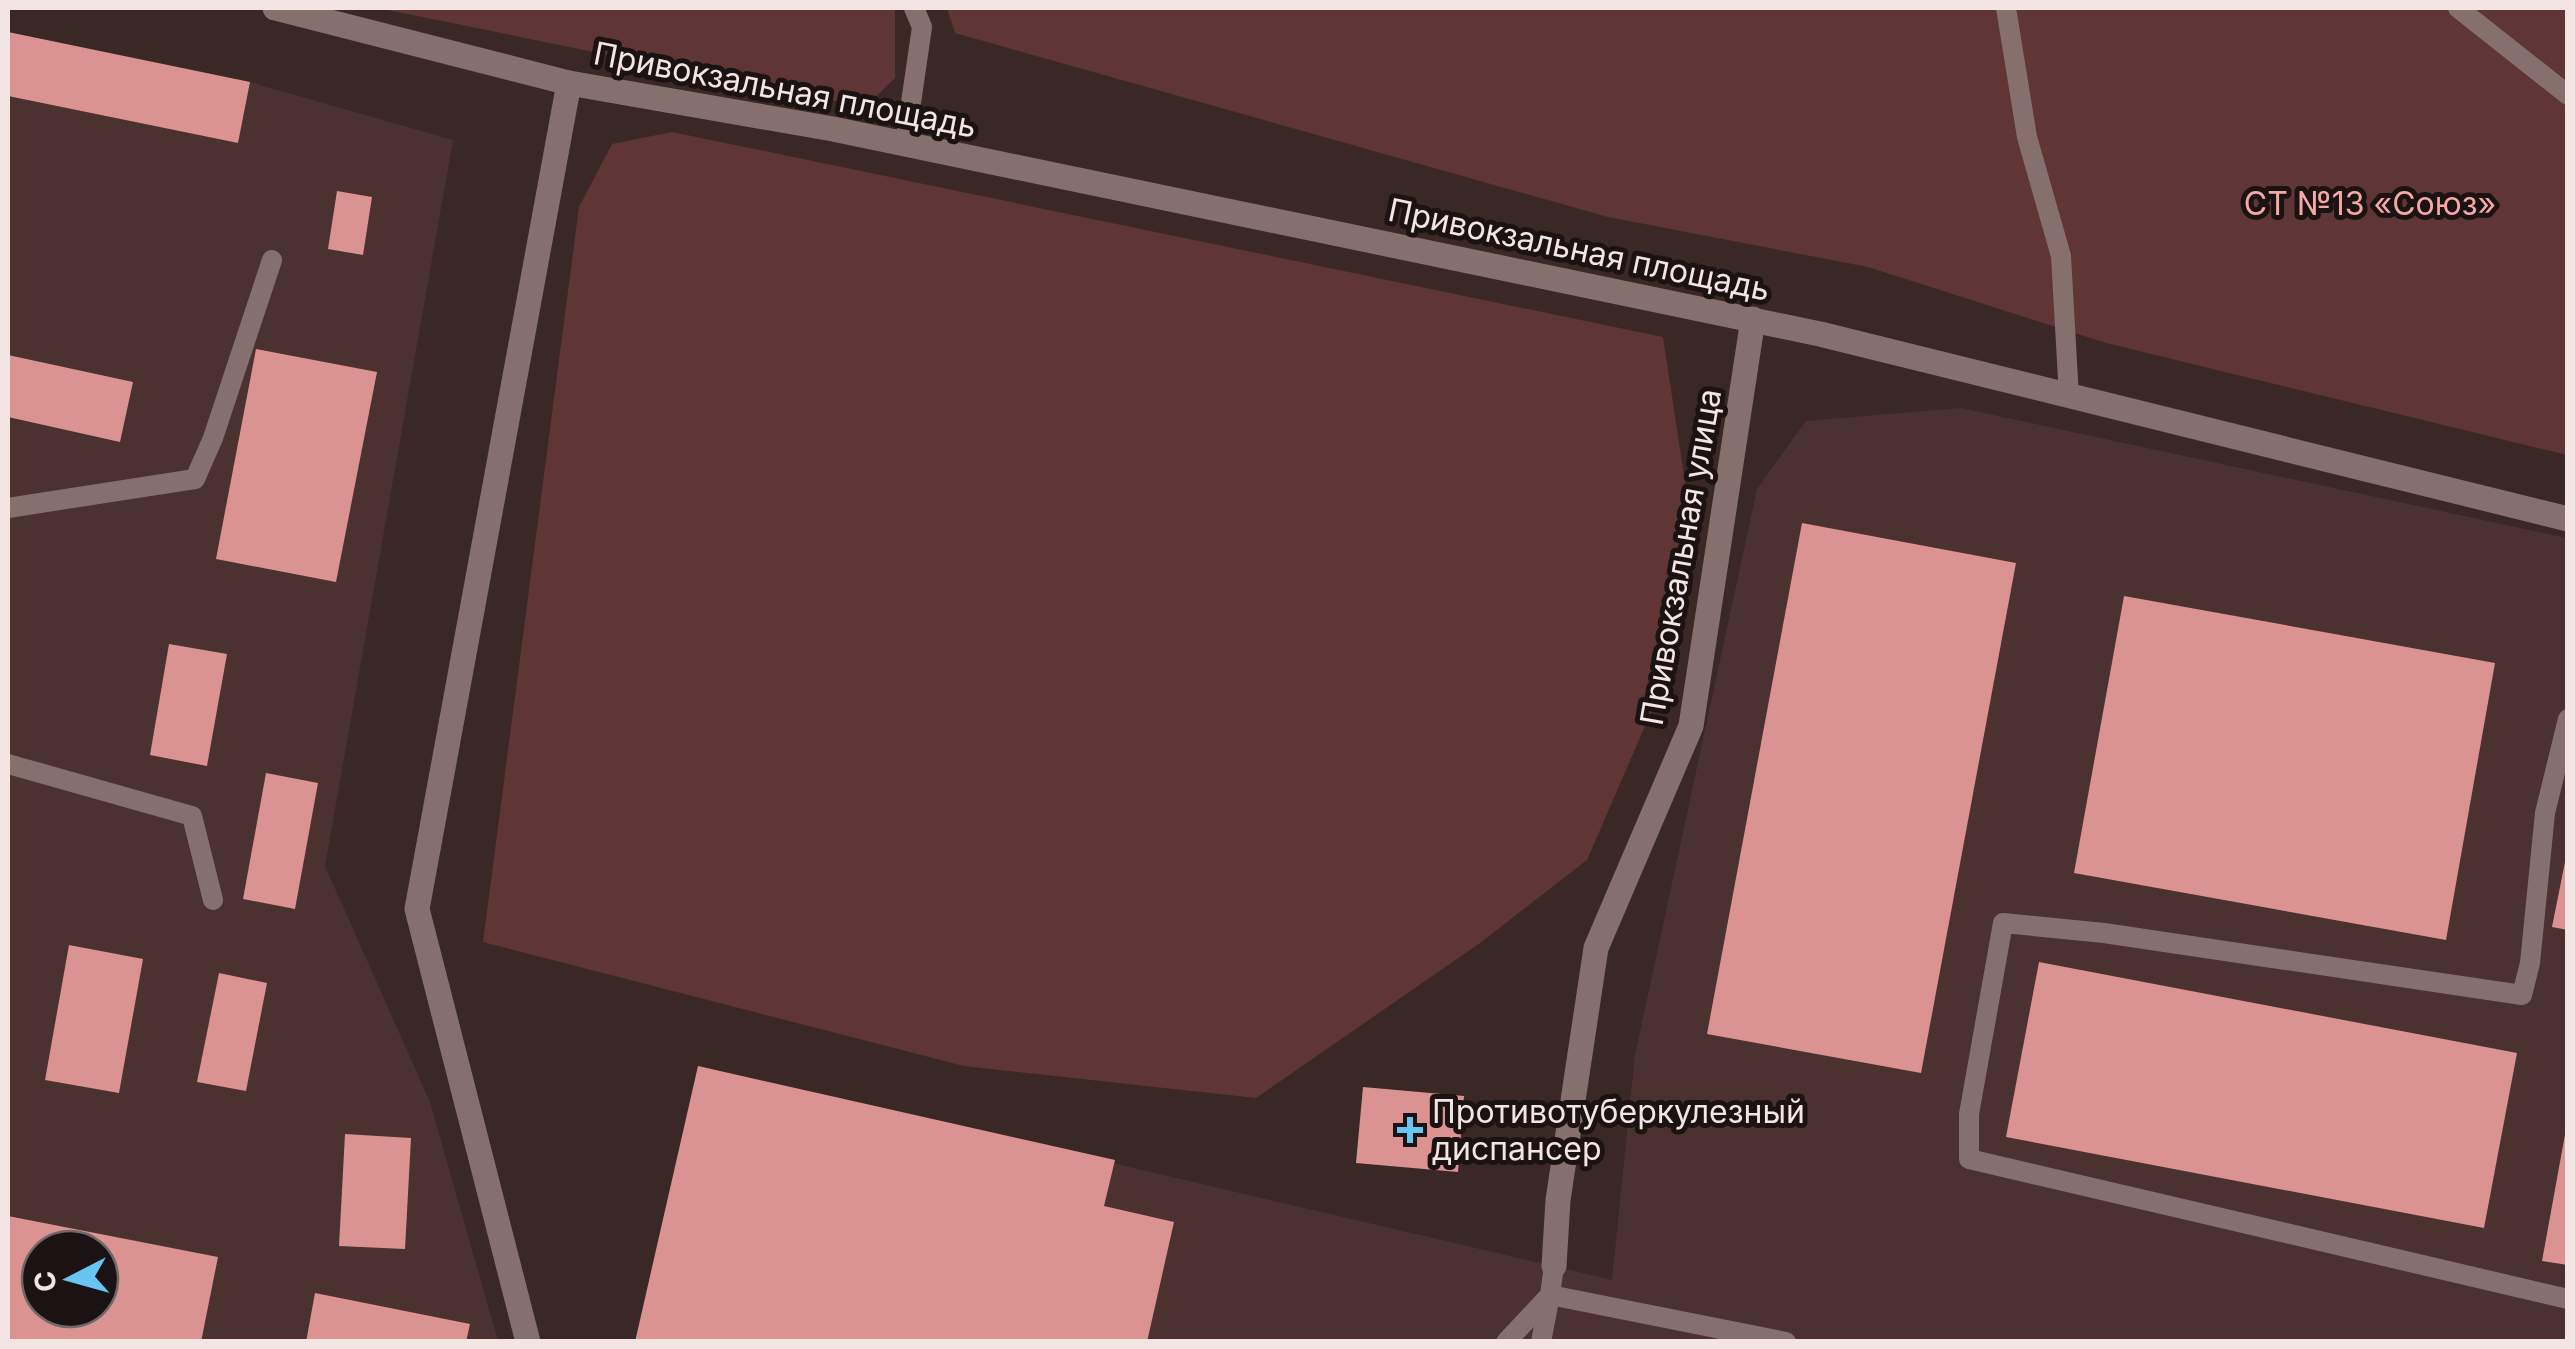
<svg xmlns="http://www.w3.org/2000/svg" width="2575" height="1349" viewBox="0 0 2575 1349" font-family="Inter,sans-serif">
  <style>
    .built { fill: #4b3231; fill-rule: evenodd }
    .green { fill: #5f3635 }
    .building { fill: #da9391; fill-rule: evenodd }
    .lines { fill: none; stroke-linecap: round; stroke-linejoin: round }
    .service { stroke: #85706e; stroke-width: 20 }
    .minor { stroke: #85706e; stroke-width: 25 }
    .poi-dot { fill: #68c4f0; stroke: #1b1313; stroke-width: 4 }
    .labels { text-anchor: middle; stroke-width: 10; stroke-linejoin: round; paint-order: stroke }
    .street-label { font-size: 32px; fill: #f2e5e4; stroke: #1b1313 }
    .park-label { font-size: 32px; fill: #f6a8a5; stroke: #1b1313 }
    .poi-label { font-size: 32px; fill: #f2e5e4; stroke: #1b1313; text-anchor: start }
  </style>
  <rect width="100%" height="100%" fill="#3a2827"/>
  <g class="built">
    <path d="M250,82L453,140L325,866L430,1102L498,1341H8V96L238,143ZM40,1249H100V1309H40Z"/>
    <polygon points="1961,408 2567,538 2567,1341 635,1342 698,1066 1612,1280 1635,1055 1757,489 1806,421"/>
  </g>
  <g class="green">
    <polygon points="378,8 895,8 895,78 865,107"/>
    <polygon points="947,8 2567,8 2567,455 2106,343 1868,267 1608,217 955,33"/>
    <polygon points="672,132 1663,337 1687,495 1652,710 1587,860 1480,943 1256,1098 964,1066 483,942 579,207 612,144"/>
  </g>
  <g class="building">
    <polygon points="8,32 250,82 238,143 8,96"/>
    <polygon points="337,191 372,197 363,255 328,249"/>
    <polygon points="256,349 377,372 336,582 216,559"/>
    <polygon points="8,355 133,382 120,442 8,417"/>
    <polygon points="1802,523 2016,563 1921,1073 1707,1034"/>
    <polygon points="2124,596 2495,663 2446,940 2074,873"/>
    <polygon points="169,644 227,654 207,766 150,755"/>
    <polygon points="266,773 318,783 295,909 243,899"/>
    <polygon points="2566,857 2568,857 2568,930 2552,927"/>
    <polygon points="69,945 143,959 119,1093 45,1080"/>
    <polygon points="2039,962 2517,1053 2484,1228 2006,1137"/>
    <polygon points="219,973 267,983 246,1091 197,1082"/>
    <polygon points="698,1066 1115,1160 1104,1206 1174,1222 1147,1342 635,1342"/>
    <polygon points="1363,1087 1464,1096 1458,1172 1356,1163"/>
    <polygon points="2566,1129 2568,1129 2568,1265 2542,1261"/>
    <polygon points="345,1134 411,1138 405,1249 339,1246"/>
    <path d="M8,1216L218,1257L201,1342H8ZM40,1249H100V1309H40Z"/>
    <polygon points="315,1293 470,1324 466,1342 306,1342"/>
  </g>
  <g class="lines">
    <g class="service">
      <polyline points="2006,8 2027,137 2061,256 2069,397"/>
      <polyline points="2458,8 2568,95"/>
      <polyline points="905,144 922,27 914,8"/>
      <polyline points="8,508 195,479 213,438 272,260"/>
      <polyline points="2568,719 2545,813 2530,963 2522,995 2104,933 2003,923 1969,1114 1969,1159 2568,1299"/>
      <polyline points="8,764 192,816 213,900"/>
      <polyline points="1506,1342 1550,1295 1554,1266"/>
      <polyline points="1541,1342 1550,1295 1786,1342"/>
    </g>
    <g class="minor">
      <polyline points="275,8 569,83 833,129 1820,334 2568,519"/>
      <polyline points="1554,1266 1558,1200 1596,948 1691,726 1753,319"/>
      <polyline points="528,1342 417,909 569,83"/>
    </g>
  </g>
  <path class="poi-dot" d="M1405 1115h10v10h10v10h-10v10h-10v-10h-10v-10h10z"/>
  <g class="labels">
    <g class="street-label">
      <text transform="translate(785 90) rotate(11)" y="11">Привокзальная площадь</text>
      <text transform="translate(1579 250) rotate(12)" y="11">Привокзальная площадь</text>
      <text transform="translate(1681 557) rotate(-80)" y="11">Привокзальная улица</text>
    </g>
    <g class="park-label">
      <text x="2370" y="215">СТ №13 «Союз»</text>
    </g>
    <g class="poi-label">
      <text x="1432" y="1123">Противотуберкулезный<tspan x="1432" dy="37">диспансер</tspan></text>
    </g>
  </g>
  <rect width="2575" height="1349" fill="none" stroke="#f2e5e4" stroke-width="20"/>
  <g transform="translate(70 1279) rotate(264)"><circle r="48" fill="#1b1313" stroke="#716767" stroke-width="2.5"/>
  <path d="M0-8L18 38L0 25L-18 38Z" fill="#68c4f0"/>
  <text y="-15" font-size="28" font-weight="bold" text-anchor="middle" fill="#f2e5e4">С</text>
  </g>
</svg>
